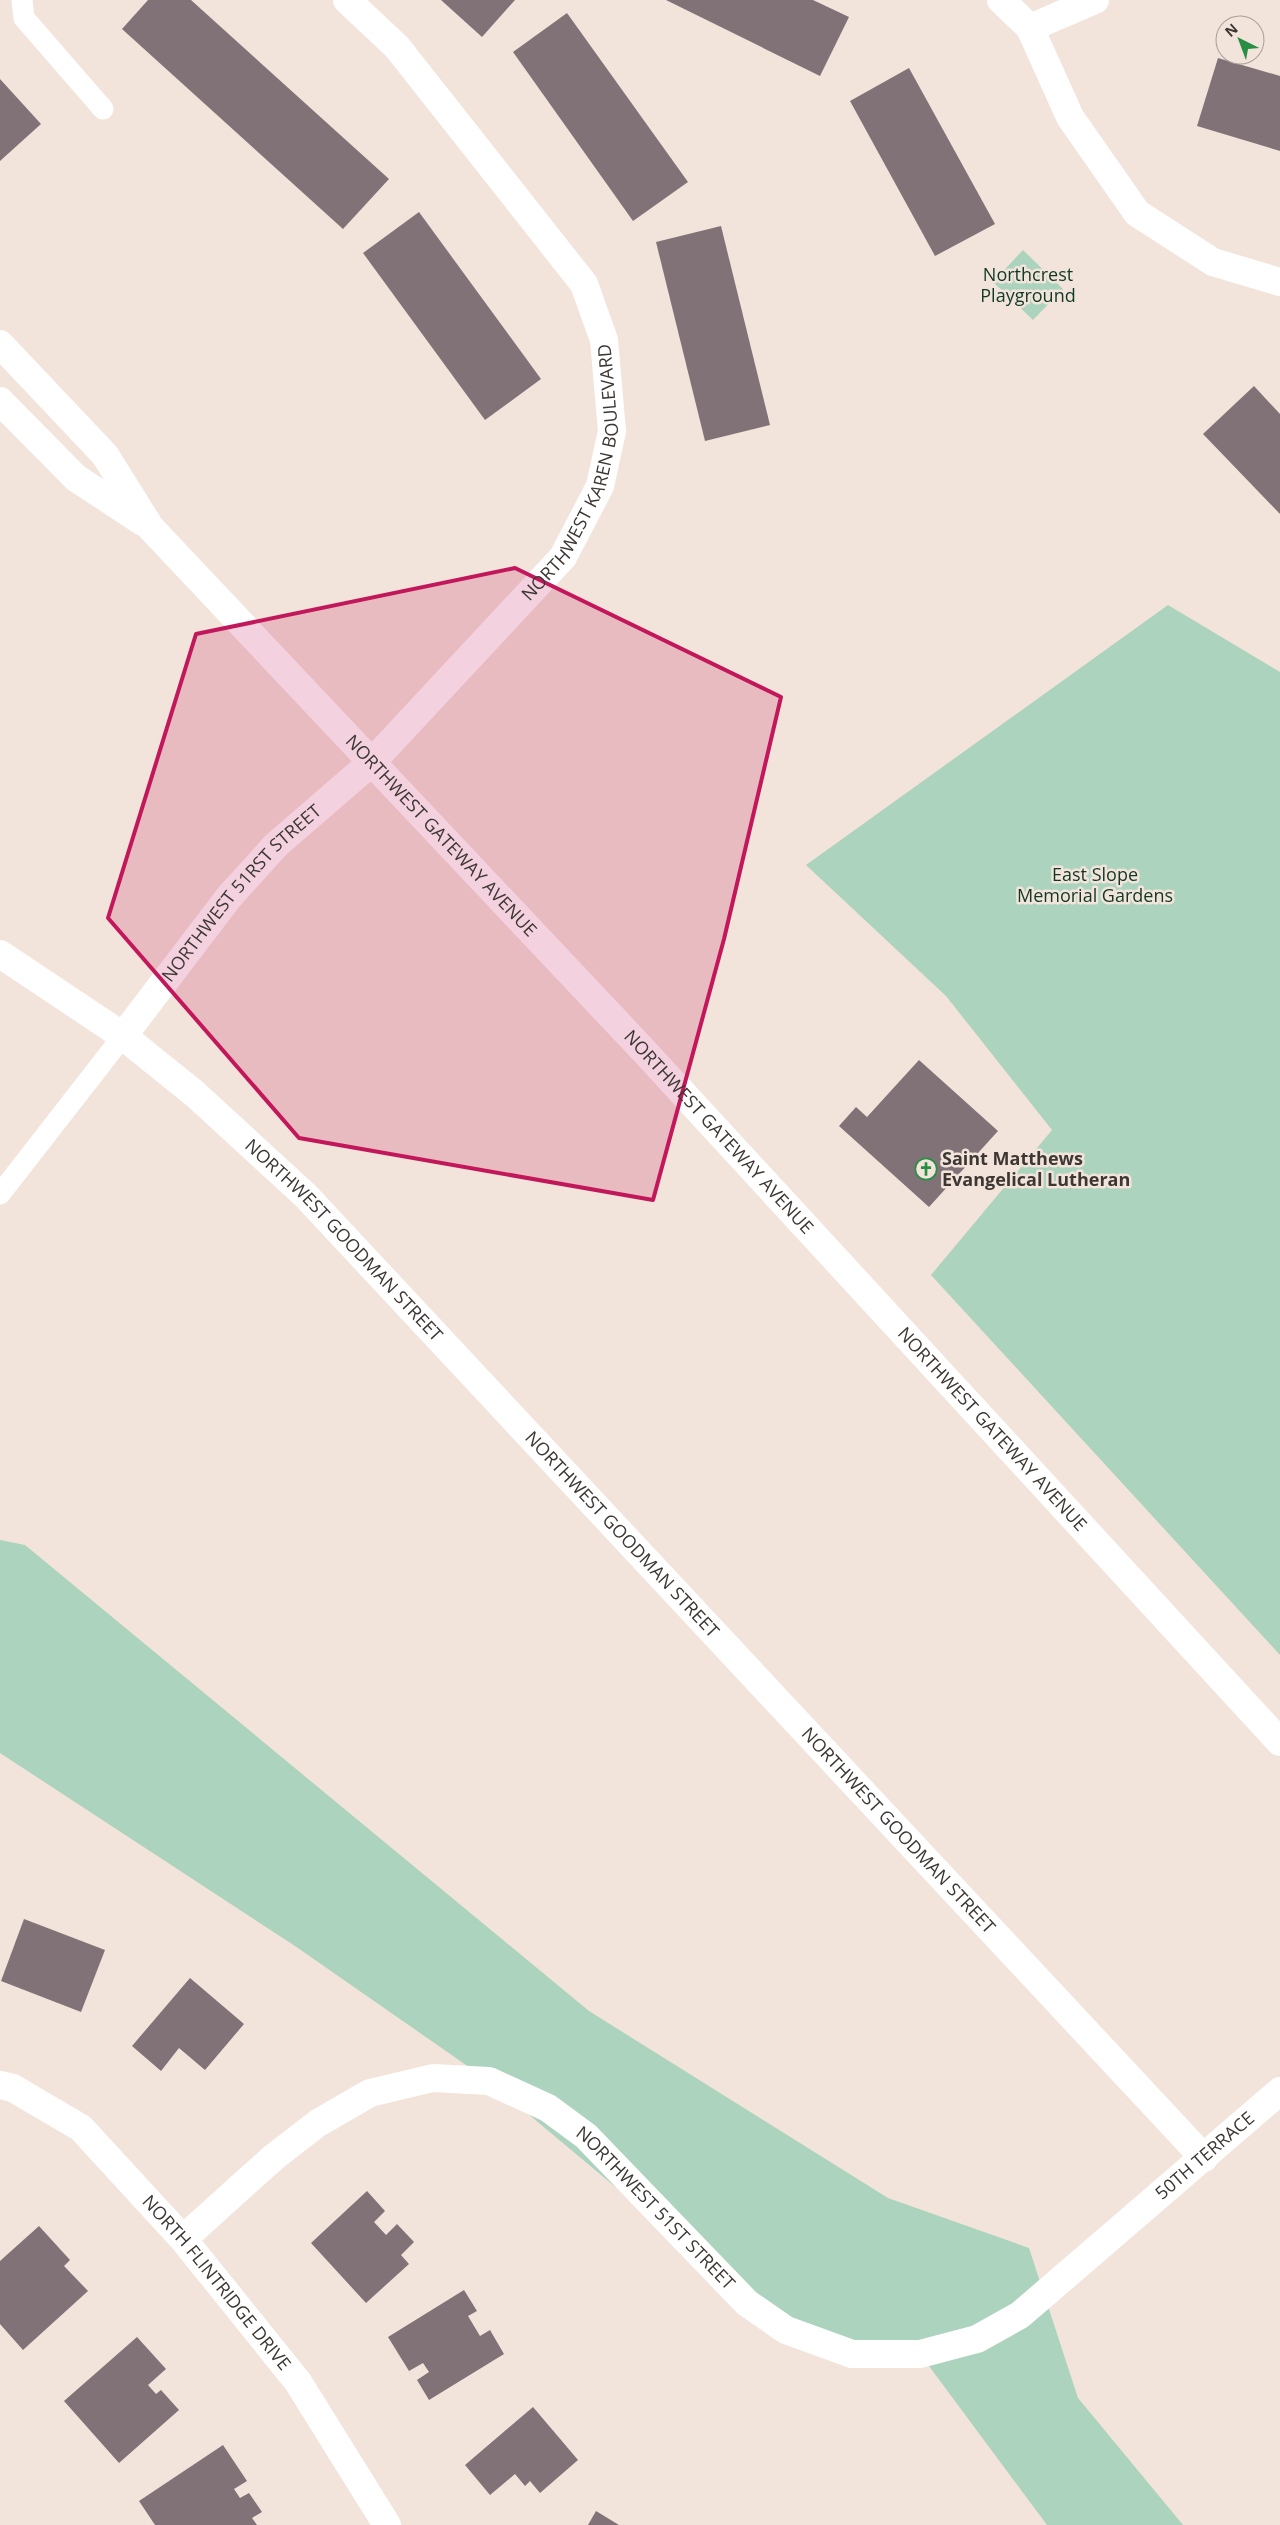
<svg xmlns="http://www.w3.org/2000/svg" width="1280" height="2525" viewBox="0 0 1280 2525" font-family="'Open Sans',sans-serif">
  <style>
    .green { fill: #acd3bd }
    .building { fill: #817278 }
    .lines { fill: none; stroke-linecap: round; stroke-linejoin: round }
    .lane { stroke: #fff; stroke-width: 21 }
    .street { stroke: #fff; stroke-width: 28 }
    .secondary { stroke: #fff; stroke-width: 28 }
    .marked { fill: #c2185b; fill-opacity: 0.2; stroke: #c2185b; stroke-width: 4; stroke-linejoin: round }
    .labels { text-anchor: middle; stroke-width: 5; stroke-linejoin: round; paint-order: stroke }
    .park-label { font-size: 18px; fill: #0f3926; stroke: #f2e4da }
    .street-label { font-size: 18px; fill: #3d3734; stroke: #f2e4da }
    .poi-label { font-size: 18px; font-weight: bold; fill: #3d3734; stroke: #f2e4da; text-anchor: start }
  </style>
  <rect width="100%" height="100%" fill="#f2e4da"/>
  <g class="green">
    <polygon points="1023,250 1063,289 1033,320 993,282"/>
    <polygon points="1168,605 1280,672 1280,1655 931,1275 1052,1130 946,996 806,865"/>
    <polygon points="0,1540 25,1545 589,2011 888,2198 1029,2248 1078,2398 1183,2525 1047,2525 920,2354 786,2330 489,2081 295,1946 0,1753"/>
  </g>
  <g class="building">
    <polygon points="148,0 191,0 389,179 343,229 122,29"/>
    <polygon points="441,0 515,0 482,37"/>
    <polygon points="666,0 813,0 849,17 820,76"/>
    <polygon points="567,13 688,182 633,221 513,52"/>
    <polygon points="1218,58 1280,76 1280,151 1197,126"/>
    <polygon points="909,68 995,224 935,256 850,101"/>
    <polygon points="0,79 41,124 0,161"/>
    <polygon points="419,212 541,379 485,420 363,253"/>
    <polygon points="721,226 770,425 705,441 656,242"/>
    <polygon points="1254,386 1280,414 1280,514 1203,434"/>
    <polygon points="919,1060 998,1131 929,1207 839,1126 856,1107 867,1117"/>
    <polygon points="24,1919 105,1950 81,2012 1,1981"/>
    <polygon points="190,1978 244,2024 205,2070 179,2048 161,2071 132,2046"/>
    <polygon points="367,2191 385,2211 374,2222 386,2235 397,2224 414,2242 401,2255 409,2264 366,2303 311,2243"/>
    <polygon points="39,2226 70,2260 64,2266 88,2291 23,2350 0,2324 0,2261"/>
    <polygon points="464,2290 477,2311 468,2316 480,2336 490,2330 504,2354 429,2400 417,2380 429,2372 423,2363 409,2371 388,2337"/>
    <polygon points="137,2337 166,2369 148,2385 156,2394 161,2390 179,2410 119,2463 64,2401"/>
    <polygon points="533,2407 578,2460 540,2493 530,2481 525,2486 515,2474 490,2495 465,2465"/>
    <polygon points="223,2445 247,2481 234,2489 240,2498 249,2493 262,2512 252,2518 257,2525 155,2525 139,2501"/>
    <polygon points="596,2511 619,2525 588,2525"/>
  </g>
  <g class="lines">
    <g class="lane">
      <polyline points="22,0 24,18 103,109"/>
      <polyline points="0,1194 123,1036"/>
    </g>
    <g class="street">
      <polyline points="1001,0 1030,28 1070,117 1137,213 1213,262 1280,282"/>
      <polyline points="1030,28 1095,0"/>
      <path id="s1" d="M0,954L123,1036L195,1094L306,1196L1204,2158"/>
      <path id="s2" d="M123,1036L229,897L276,845L372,762L563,557L600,486L612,431L604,340L584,284L397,47L347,0"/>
      <path id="s3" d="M0,2085L13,2088L81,2128L183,2239L298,2382L387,2525"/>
      <path id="s4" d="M183,2239L274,2157L318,2123L370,2093L433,2078L489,2081L548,2108L586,2136L747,2303L786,2330L852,2354H920L977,2339L1020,2315L1280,2091"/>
    </g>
    <g class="secondary">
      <path id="s5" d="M0,344L105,455L150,527L644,1051L1280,1742"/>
      <polyline points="0,401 76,478 143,522"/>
    </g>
  </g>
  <path class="marked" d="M515,568L781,697L724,939L653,1200L299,1138L108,918L196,634Z"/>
  <defs>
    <g id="church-ring" transform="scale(1.125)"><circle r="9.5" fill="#f2e4da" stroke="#288e44" stroke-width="1.5"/><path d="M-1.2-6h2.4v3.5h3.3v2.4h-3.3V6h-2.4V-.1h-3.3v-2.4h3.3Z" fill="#288e44"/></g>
  </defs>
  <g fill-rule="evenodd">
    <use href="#church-ring" x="926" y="1169"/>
  </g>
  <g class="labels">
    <g class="park-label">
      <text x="1028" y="281">Northcrest<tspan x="1028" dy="21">Playground</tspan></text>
      <text x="1095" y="881">East Slope<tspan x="1095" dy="21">Memorial Gardens</tspan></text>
    </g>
    <g class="street-label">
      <text dy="6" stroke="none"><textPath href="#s2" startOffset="736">NORTHWEST KAREN BOULEVARD</textPath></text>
      <text dy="6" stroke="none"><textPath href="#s5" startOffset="662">NORTHWEST GATEWAY AVENUE</textPath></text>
      <text dy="6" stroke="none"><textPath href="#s2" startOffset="186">NORTHWEST 51RST STREET</textPath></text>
      <text dy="6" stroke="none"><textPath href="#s5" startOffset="1068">NORTHWEST GATEWAY AVENUE</textPath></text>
      <text dy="6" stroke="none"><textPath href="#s1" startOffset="449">NORTHWEST GOODMAN STREET</textPath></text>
      <text dy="6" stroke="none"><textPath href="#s5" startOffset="1472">NORTHWEST GATEWAY AVENUE</textPath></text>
      <text dy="6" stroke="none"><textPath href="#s1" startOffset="854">NORTHWEST GOODMAN STREET</textPath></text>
      <text dy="6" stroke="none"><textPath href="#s1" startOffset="1259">NORTHWEST GOODMAN STREET</textPath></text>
      <text dy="6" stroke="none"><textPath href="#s4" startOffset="1241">50TH TERRACE</textPath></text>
      <text dy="6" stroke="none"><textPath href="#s4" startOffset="571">NORTHWEST 51ST STREET</textPath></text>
      <text dy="6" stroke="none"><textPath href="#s3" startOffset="298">NORTH FLINTRIDGE DRIVE</textPath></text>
    </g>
    <g class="poi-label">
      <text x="942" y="1165">Saint Matthews<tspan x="942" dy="21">Evangelical Lutheran</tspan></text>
    </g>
  </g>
  <g transform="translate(1240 40) rotate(318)"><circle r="24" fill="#f2e4da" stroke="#aa9f98"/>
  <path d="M0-4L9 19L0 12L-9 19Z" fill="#288e44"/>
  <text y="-8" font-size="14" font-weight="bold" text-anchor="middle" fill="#3d3734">N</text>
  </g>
</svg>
